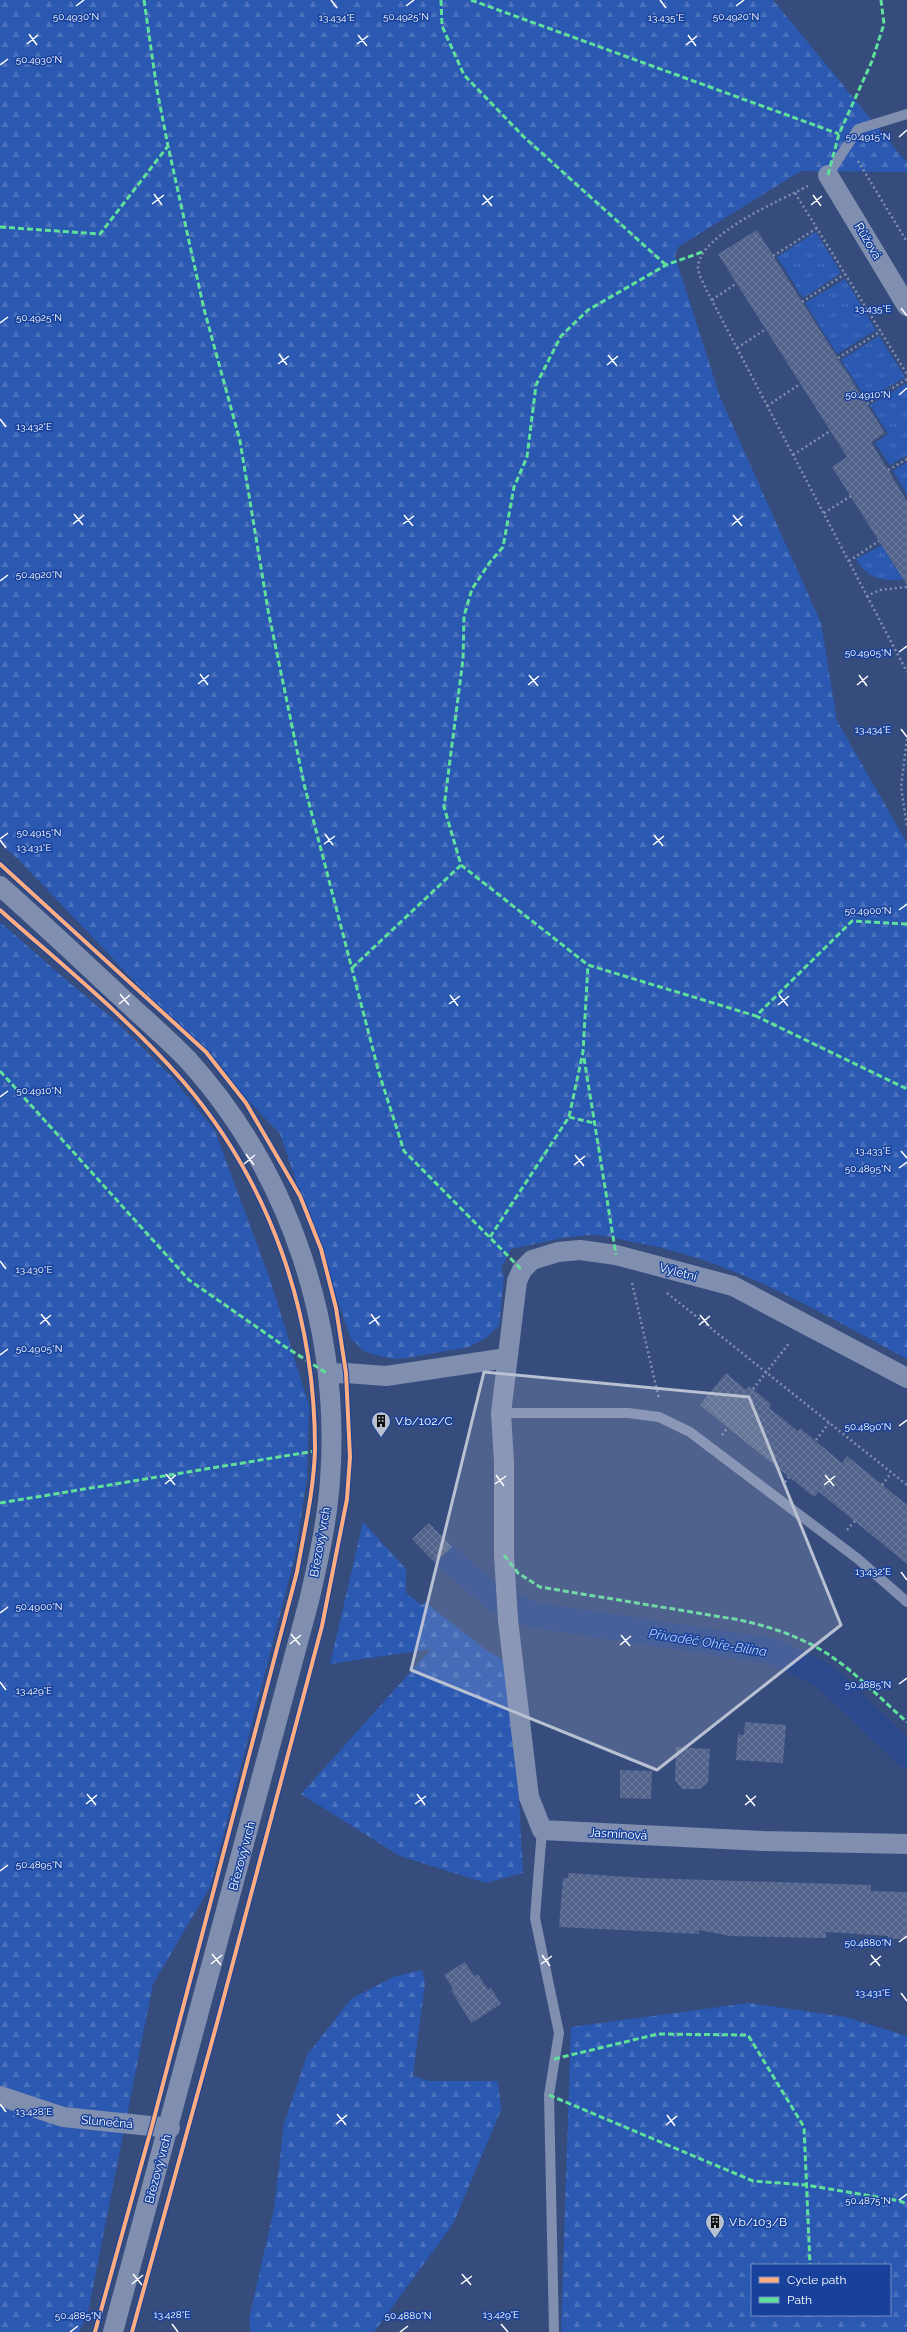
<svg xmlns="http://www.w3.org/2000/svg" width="907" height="2332" viewBox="0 0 907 2332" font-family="Raleway,sans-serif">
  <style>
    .grass { fill: url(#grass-tufts) }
    .forest { fill: url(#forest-firs); fill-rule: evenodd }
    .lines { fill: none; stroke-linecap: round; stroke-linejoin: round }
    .canal { stroke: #2b498c; stroke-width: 26 }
    .building { fill: url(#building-cross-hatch) }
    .path { stroke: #808eaf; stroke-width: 2.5; stroke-dasharray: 2 3; stroke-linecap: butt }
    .lane { stroke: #808eaf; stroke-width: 10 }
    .street { stroke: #808eaf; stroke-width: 20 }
    .quiet { stroke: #60e19b; stroke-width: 3; stroke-dasharray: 6 3; stroke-linecap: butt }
    .cycleway-casing { stroke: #17419b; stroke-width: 6 }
    .cycleway { stroke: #ffac80; stroke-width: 4 }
    .marked { fill: #b8c0d2; fill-opacity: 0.2; stroke: #b8c0d2; stroke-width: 3; stroke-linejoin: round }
    .ticks { fill: none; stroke: #fff; stroke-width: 1.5 }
    .labels { text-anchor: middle; stroke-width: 3; stroke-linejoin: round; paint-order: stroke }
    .street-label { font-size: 12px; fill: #fff; stroke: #17419b }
    .poi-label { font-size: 12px; fill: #fff; stroke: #17419b; text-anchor: start }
    .water-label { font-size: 13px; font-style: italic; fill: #b9cff9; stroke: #17419b }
    .ticks-label { font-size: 10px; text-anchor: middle; fill: #fff; stroke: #17419b; stroke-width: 3; stroke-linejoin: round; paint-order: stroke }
  </style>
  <defs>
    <pattern id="grass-tufts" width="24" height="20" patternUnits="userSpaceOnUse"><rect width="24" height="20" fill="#2b58b1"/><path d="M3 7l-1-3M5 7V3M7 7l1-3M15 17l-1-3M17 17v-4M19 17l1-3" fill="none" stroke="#4b71bd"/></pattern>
    <pattern id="forest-firs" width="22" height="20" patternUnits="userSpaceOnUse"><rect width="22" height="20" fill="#2b58b1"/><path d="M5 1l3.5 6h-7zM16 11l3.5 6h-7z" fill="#4b71bd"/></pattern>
    <pattern id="building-cross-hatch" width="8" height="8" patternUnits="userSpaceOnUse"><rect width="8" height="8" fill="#52648b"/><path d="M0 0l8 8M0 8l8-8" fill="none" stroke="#6c7b9c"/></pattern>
  </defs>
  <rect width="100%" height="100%" fill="#354c7d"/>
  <g class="grass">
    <polygon points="816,232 841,273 803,298 777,257"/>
    <polygon points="845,279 876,330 837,354 805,303"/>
    <polygon points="879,336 905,377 867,400 841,360"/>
    <polygon points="907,383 907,455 890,465 875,443 888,434 870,405"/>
    <polygon points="907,462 907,494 893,471"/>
    <path d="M882,545L896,569L907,562V579C885,582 868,580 856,559Z"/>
  </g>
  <g class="forest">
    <path d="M0,0H773L907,163V172L801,171L678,247L675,256L720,397L821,623L837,721L907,843V1359C819,1312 733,1259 633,1242C621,1240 607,1235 594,1235C566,1235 538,1244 511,1249L501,1268L504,1277L499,1326L486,1338L469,1347L406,1358L394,1359L379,1356L364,1351L351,1339L280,1134L20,861L0,843Z"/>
    <polygon points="0,922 71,984 116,1021 172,1077 215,1131 271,1282 309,1406 307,1478 295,1556 210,1887 153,1984 88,2312 79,2332 0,2332"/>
    <polygon points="363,1522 406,1569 406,1593 422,1605 425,1602 486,1650 505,1661 516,1746 523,1873 486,1883 400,1856 301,1794 431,1649 330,1664"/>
    <polygon points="422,1970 425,1983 413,2076 429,2081 498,2081 501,2110 453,2224 374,2332 251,2332 249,2319 274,2209 284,2124 307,2055 351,1999 393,1977"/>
    <path d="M749,2003L846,2017L907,2036V2332H561L571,2027ZM752,2265H890V2315H752Z"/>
  </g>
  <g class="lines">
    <polyline class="canal" points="444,1555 494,1598 534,1615 772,1651 817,1672 831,1682 907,1755"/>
  </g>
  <g class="building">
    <polygon points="757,230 885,433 871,442 907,501 907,585 832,467 847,457 718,254"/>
    <polygon points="726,1373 746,1390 749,1386 771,1404 769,1408 798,1431 800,1428 842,1463 847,1456 907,1505 907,1564 819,1492 814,1497 700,1405"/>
    <polygon points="429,1523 452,1547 435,1563 412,1539"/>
    <polygon points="745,1722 786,1725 783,1763 736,1760 738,1734 744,1735"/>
    <polygon points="676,1747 710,1749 708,1782 700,1789 682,1789 675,1780"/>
    <polygon points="620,1770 652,1771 651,1799 620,1798"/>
    <polygon points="568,1873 645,1878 871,1885 871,1891 907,1892 907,1939 888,1939 888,1936 826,1932 826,1938 730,1936 699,1930 699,1934 559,1927 563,1878 568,1878"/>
    <polygon points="465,1962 474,1976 478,1974 488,1990 491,1988 501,2004 471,2023 451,1990 453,1989 444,1975"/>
  </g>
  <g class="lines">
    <g class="path">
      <polyline points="858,161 907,242"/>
      <path d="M808,186C781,200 700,234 698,267C698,274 704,284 707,291L867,596L880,590L907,587"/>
      <polyline points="795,193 907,374"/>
      <polyline points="773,256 817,228"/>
      <polyline points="712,300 737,283"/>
      <polyline points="802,302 845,274"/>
      <polyline points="737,348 766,329"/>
      <polyline points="838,358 881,331"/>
      <polyline points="867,404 907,379"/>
      <polyline points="767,406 800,384"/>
      <polyline points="793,455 830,431"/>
      <polyline points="888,470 907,459"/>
      <polyline points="824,513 851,496"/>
      <polyline points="849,561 879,541"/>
      <polyline points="867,596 907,672"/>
      <polyline points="907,739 901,787 907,827"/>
      <polyline points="632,1283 659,1399"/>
      <polyline points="667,1293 907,1485"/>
      <polyline points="753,1389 790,1342"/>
      <polyline points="722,1435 728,1427"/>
      <polyline points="816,1440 829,1423"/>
      <polyline points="785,1482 789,1477"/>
      <polyline points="882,1485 891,1473"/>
      <polyline points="847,1530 855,1521"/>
    </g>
    <g class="lane">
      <polyline points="828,175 858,129 907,114"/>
      <polyline points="501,1413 628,1413 659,1417 690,1432 858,1559 907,1602"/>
      <polyline points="542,1830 535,1918 559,2033 549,2095 554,2332"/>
    </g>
    <g class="street">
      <polyline points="828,175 907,306"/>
      <path d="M0,886C41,922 81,960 121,997C143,1018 167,1038 188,1060C291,1174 341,1328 330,1481C327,1522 318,1562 309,1601L113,2332"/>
      <polyline points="328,1374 346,1373 386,1376 507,1358"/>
      <polyline points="907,1378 733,1286 616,1255 580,1250 558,1252 532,1260 522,1270 517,1281 501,1413 504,1463 504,1555 508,1620 529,1797 542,1830 763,1841 907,1844"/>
      <polyline points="0,2096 63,2117 170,2128"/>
    </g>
    <g class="quiet">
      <polyline points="144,0 157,90 168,146 204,309 240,441 268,610 304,784 379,1073 404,1151 522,1270"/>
      <polyline points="441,0 442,26 464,75 525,138 666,265"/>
      <polyline points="471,0 839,134"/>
      <polyline points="828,175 839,134 872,61 884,24 881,0"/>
      <polyline points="0,227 100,234 168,146"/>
      <polyline points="702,252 666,265 588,310 561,336 536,385 527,457 514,487 503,547 490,562 472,589 464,616 463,659 444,807 461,865 588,965 756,1016"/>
      <polyline points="907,924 852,921 756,1016 907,1089"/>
      <polyline points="352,968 461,865"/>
      <polyline points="584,1058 616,1255"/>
      <polyline points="0,1071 189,1280 284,1346 328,1374"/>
      <polyline points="569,1117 594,1123"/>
      <polyline points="490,1237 569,1117 583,1052 588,965"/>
      <polyline points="0,1503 315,1451"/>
      <path d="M504,1555L518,1573L540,1587L740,1620C762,1625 783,1631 804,1641C844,1659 874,1693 907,1722"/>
      <polyline points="554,2059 658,2034 748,2035 804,2127 810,2265"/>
      <polyline points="549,2095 753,2181 806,2185 900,2201 907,2204"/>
    </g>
    <g class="cycleway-casing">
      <g id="cycleway">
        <polyline points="0,864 206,1052 246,1103 300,1196 321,1249 336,1308 346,1373 350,1457 347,1499 322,1626 217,2023 132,2332"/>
        <path d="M0,910C62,965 128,1018 182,1080C271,1184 315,1313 315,1449C314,1490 304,1532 297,1572L152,2126L95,2332"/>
      </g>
    </g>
    <use href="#cycleway" class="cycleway"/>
  </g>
  <path class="marked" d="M484,1372L749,1397L841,1625L657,1770L411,1670Z"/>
  <path class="ticks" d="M331,0L337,8M660,0L666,8M76,6L84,0M406,6L414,0M736,6L744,0M29,34L37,45M358,35L367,46M688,35L696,46M27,44L38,35M357,44L368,36M686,45L697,36M0,65L8,59M899,137L907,130M154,194L162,205M483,195L492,206M813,195L821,206M152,204L164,195M482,205L493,196M811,205L822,196M901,308L907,316M0,323L8,317M279,354L287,365M608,355L617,366M278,364L289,356M607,365L618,356M899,395L907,388M0,419L6,427M74,514L83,525M404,515L413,526M733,515L742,526M73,524L84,515M403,524L414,516M732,525L743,516M0,581L8,575M899,652L907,646M200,674L208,685M529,675L538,686M859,675L867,686M198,684L209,675M528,685L539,676M857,685L868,676M901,729L907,737M325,834L333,845M654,835L663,846M0,839L8,833M0,840L6,848M324,844L335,836M653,845L664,836M899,910L907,904M120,994L129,1005M450,995L458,1006M779,995L788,1006M119,1004L130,995M449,1004L460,996M778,1005L789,996M0,1097L8,1091M901,1151L907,1158M246,1154L254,1165M575,1155L584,1166M244,1164L255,1155M574,1165L585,1156M899,1168L907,1162M0,1261L6,1269M41,1314L50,1325M371,1314L379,1325M700,1315L709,1326M40,1324L51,1315M369,1324L380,1316M699,1325L710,1316M0,1355L8,1349M899,1426L907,1420M166,1474L175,1485M496,1475L504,1486M825,1475L834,1486M165,1484L176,1475M495,1484L506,1476M824,1485L835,1476M901,1572L907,1580M0,1613L8,1607M291,1634L300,1645M621,1635L630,1646M290,1644L301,1635M620,1645L631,1636M0,1682L6,1690M899,1684L907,1678M87,1794L96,1805M417,1794L425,1805M746,1795L755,1806M86,1804L97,1795M415,1804L426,1796M745,1805L756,1796M0,1871L8,1865M899,1942L907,1936M212,1954L221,1965M542,1955L550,1966M871,1955L880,1966M211,1964L222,1955M541,1964L552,1956M870,1965L881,1956M901,1993L907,2001M0,2104L6,2112M337,2114L346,2125M667,2115L675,2126M336,2124L347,2115M666,2125L677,2116M899,2200L907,2194M133,2274L142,2285M462,2274L471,2285M132,2284L143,2275M461,2284L472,2276M172,2324L178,2332M501,2324L508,2332M70,2332L78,2326M400,2332L408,2326"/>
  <defs>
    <g id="building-pin" transform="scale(1)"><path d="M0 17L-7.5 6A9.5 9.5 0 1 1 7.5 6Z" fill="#b8c0d2" stroke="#17419b"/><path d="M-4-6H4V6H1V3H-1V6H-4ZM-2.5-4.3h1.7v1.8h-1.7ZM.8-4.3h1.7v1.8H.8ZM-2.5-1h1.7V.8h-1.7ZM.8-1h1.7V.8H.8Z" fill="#111"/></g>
  </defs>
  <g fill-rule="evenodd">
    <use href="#building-pin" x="381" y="1421"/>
    <use href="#building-pin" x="715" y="2222"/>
  </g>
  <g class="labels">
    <g class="street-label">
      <text transform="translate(868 241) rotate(59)" y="4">Růžová</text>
      <text transform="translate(678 1272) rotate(15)" y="4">Výletní</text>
      <text transform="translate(320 1542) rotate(-80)" y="4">Březový vrch</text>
      <text transform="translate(618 1834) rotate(3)" y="4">Jasmínová</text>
      <text transform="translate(242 1856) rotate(-75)" y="4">Březový vrch</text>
      <text transform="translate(107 2122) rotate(5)" y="4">Slunečná</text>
      <text transform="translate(158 2169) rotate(-75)" y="4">Březový vrch</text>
    </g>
    <g class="poi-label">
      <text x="395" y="1425">V.b/102/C</text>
      <text x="729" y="2226">V.b/103/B</text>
    </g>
    <g class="water-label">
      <text transform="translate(708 1642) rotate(9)" y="5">Přivaděč Ohře-Bílina</text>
    </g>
  </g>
  <g class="ticks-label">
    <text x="76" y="20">50.4930°N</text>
    <text x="406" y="20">50.4925°N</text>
    <text x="736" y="20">50.4920°N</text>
    <text x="337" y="21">13.434°E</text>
    <text x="666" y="21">13.435°E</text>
    <text x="39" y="63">50.4930°N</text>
    <text x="868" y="140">50.4915°N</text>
    <text x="873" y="312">13.435°E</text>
    <text x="39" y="321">50.4925°N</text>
    <text x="868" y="398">50.4910°N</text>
    <text x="34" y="430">13.432°E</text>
    <text x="39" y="578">50.4920°N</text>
    <text x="868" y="656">50.4905°N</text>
    <text x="873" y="733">13.434°E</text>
    <text x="39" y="836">50.4915°N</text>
    <text x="34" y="851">13.431°E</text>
    <text x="868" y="914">50.4900°N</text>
    <text x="39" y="1094">50.4910°N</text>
    <text x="873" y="1154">13.433°E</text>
    <text x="868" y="1172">50.4895°N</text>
    <text x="34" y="1273">13.430°E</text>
    <text x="39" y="1352">50.4905°N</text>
    <text x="868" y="1430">50.4890°N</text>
    <text x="873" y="1575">13.432°E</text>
    <text x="39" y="1610">50.4900°N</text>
    <text x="868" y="1688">50.4885°N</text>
    <text x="34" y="1694">13.429°E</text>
    <text x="39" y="1868">50.4895°N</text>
    <text x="868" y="1946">50.4880°N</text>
    <text x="873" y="1996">13.431°E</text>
    <text x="34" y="2115">13.428°E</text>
    <text x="868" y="2204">50.4875°N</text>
    <text x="172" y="2318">13.428°E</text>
    <text x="501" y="2318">13.429°E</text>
    <text x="78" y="2319">50.4885°N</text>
    <text x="408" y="2319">50.4880°N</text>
  </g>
  <rect x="751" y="2264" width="140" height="52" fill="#17419b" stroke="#748dc3"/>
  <rect x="759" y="2277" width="20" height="6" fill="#ffac80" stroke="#748dc3"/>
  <text x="787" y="2284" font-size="12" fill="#ffffff">Cycle path</text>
  <rect x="759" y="2297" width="20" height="6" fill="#60e19b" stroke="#748dc3"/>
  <text x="787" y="2304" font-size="12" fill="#ffffff">Path</text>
</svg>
